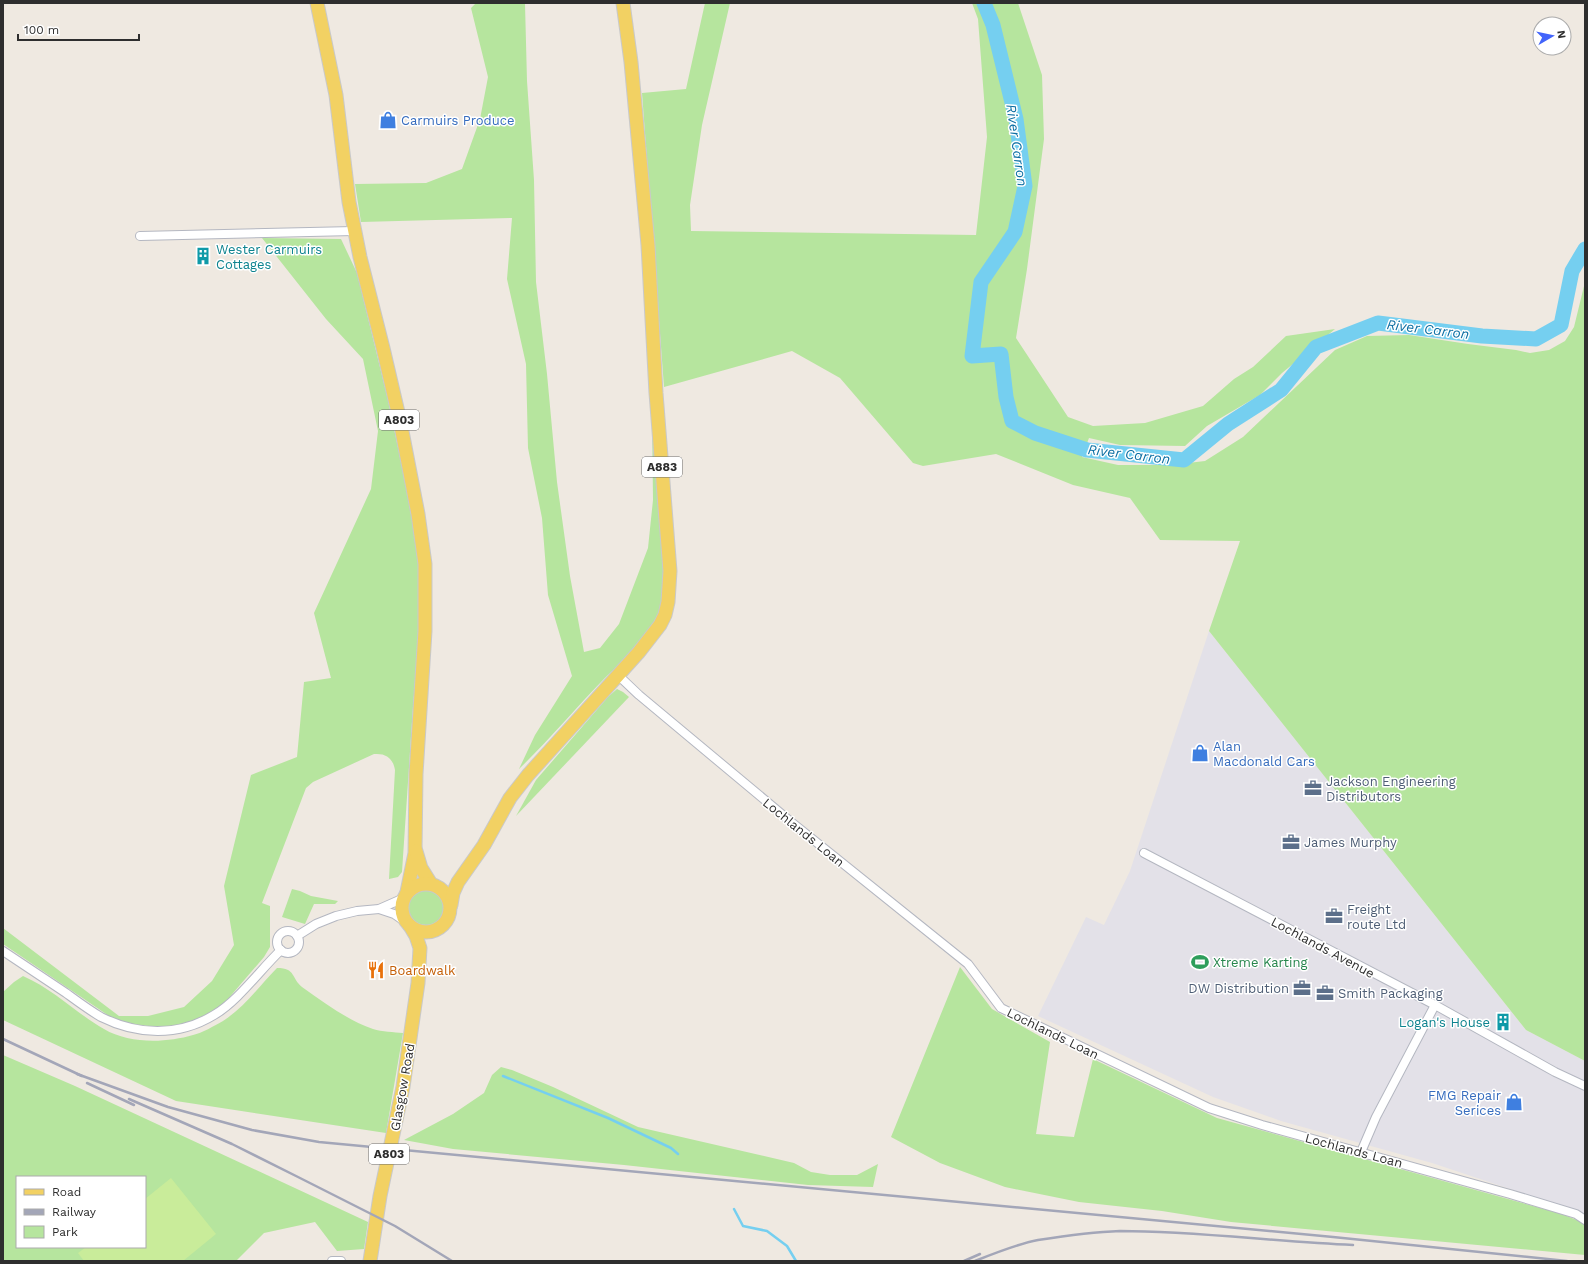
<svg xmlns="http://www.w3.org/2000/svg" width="1588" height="1264" viewBox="0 0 1588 1264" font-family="'Work Sans',sans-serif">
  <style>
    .industrial { fill: #e3e1e8 }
    .green { fill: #b6e59e; fill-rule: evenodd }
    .pitch { fill: #c9ec9a }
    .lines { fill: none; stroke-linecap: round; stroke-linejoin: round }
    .stream { stroke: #75cff0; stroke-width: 2.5 }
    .river { stroke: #75cff0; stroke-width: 15 }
    .minor-casing { stroke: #b4b7c1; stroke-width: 10 }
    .primary-casing { stroke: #c9c9c9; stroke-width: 15 }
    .minor { stroke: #fff; stroke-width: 8 }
    .primary { stroke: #f2d163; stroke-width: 13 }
    .rail { stroke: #a3a6b8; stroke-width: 2.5 }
    .labels { text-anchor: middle; stroke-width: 3; stroke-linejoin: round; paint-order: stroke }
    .shield { fill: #fff; stroke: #6d6d6d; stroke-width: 1 }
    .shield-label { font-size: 12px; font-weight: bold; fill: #2e2e2e }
    .shop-label { font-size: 13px; fill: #366cbe; stroke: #fff; text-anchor: start }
    .culture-label { font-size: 13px; fill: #0d838f; stroke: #fff; text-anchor: start }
    .service-label { font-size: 13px; fill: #4e5e75; stroke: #fff; text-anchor: start }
    .street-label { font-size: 13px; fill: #2e2e2e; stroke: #fff }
    .leisure-label { font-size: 13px; fill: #27864d; stroke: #fff; text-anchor: start }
    .food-label { font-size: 13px; fill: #c56008; stroke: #fff; text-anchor: start }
    .water-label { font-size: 14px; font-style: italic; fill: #0d6fa3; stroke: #fff }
  </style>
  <rect width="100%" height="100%" fill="#efe9e1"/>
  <polygon class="industrial" points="1209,631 1526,1030 1585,1061 1585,1215 1579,1212 1432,1163 1281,1121 1213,1097 1038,1016 1086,917 1104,925 1130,871"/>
  <g class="green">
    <path d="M476,3H535L525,4L527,81L534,180L536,282L547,374L557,482L570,576L584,652L600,648L619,624L648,548L653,500L652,416L665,573C664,587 663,601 658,615C648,642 623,660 603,680C575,709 548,741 519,769L535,735L572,676L548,595L542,518L528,448L526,364L507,279L512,218L361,222L355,184L426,183L462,169L480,119L488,77L471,8Z"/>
    <polygon points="705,3 730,3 702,125 690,205 691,231 976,235 987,137 978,19 972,3 1018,3 1042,75 1044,139 1027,269 1016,338 1068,417 1093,426 1145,423 1203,406 1234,379 1253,367 1286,336 1335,329 1282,373 1260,395 1207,426 1185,446 1120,445 1089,438 1082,457 1118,465 1171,465 1205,461 1243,437 1335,350 1367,336 1409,335 1468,344 1516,350 1530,353 1549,350 1565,341 1574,327 1585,282 1585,1061 1526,1030 1209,631 1240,541 1160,540 1130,498 1073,485 996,454 923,466 913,463 840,378 792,351 664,387 642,93 686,89"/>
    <path d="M262,238L341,239L357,273L388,400L406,486L421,571V608L413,707L402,872L398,877L389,879L395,770C393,758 386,753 374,754L313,782L306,788L262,903L270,906V947L264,957L222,1006L186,1025L166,1028L131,1024L112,1018L3,944V928L119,1016H148L184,1007L212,981L234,945L224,886L251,775L297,757L304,682L331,678L314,613L371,489L378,431L363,359L326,319Z"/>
    <polygon points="617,689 623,692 629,697 516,816 536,780 608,697"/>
    <circle cx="426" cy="907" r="18"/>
    <polygon points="292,889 300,891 311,896 338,901 335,904 314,904 305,924 282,917"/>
    <polygon points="960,967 992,1009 1050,1042 1036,1134 1074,1137 1093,1059 1217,1118 1562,1214 1579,1221 1585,1225 1585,1255 1231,1222 1162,1211 1079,1202 1005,1187 940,1163 891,1137"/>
    <path d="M277,968C296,968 291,978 302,987C325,1003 347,1020 373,1029C382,1032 394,1032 403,1033L386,1133L176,1101L3,1020V992L14,982L23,976C53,989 76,1013 104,1029C129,1044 166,1043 193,1035C202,1033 214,1026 223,1021C245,1007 259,986 277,968Z"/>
    <path d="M3,1055L75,1086L368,1222L364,1249L337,1251L315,1222L264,1233L236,1261H3ZM17,1177H145V1247H17Z"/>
    <polygon points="501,1067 512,1070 553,1087 638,1127 794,1163 811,1172 830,1175 857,1175 878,1164 873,1187 808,1185 624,1165 453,1149 404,1140 453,1114 484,1093 492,1075"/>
  </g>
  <polygon class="pitch" points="171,1178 216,1234 183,1261 84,1261 78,1253 86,1247 145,1247 145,1199"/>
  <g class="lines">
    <g class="stream">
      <polyline points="503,1076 608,1118 671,1148 678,1154"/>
      <polyline points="734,1209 743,1226 767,1231 787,1246 796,1261"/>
    </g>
    <polyline class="river" points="984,3 993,25 1016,119 1025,186 1015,232 981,282 972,356 1001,354 1006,397 1012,421 1035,433 1087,450 1184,460 1228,424 1281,390 1316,347 1378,323 1482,336 1536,339 1561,325 1572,271 1585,249"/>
    <g class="minor-casing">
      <g id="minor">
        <polyline points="140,236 354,231"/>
        <polyline points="619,676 639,695 790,821 968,964 1001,1008 1209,1108 1262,1125 1510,1194 1576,1214 1585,1220"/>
        <polyline points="1144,853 1435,1005 1555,1072 1585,1086"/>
        <polyline points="379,909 394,914 407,923"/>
        <circle cx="288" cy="942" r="11"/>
        <polyline points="297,936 316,924 336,916 357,911 379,909 404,898"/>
        <path d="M3,951C24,965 45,979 66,993C77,1001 89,1010 101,1017C137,1035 178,1037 214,1015C238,1001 260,970 281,950"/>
        <polyline points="1361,1152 1376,1117 1435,1005"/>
        <polyline points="332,1261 341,1261"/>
      </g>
    </g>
    <g class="primary-casing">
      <g id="primary">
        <polyline points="317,3 336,95 349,202 360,257 383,348 400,421 418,514 425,564 425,631 416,774 415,853 407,892"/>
        <polyline points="416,851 421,868 431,884"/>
        <circle cx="426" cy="908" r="24"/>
        <polyline points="451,905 453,893 458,882 484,845 510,798 528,775 639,652 660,625 665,615 668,602 670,571 656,393 648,245 631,62 623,3"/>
        <polyline points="370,1261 380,1196 403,1087 418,983 420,948 416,936 410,926"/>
      </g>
    </g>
    <use href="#minor" class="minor"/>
    <use href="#primary" class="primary"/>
    <g class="rail">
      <polyline points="3,1039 82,1076"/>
      <polyline points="77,1074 168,1107 252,1130 319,1142 1333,1237 1567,1261"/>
      <polyline points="87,1083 134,1105"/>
      <polyline points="129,1099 232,1144 298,1177 395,1226 452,1261"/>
      <polyline points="964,1261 980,1254"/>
      <path d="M975,1261C995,1253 1017,1244 1038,1240C1064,1236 1094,1232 1120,1231C1197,1231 1275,1242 1353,1245"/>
    </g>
  </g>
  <defs>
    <g id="shop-bare" transform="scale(1.38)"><path d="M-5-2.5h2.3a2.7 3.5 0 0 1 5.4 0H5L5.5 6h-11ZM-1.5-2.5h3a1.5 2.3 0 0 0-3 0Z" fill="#3f7fe0" stroke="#fff" stroke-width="2.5" paint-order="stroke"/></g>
    <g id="building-bare" transform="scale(1.38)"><path d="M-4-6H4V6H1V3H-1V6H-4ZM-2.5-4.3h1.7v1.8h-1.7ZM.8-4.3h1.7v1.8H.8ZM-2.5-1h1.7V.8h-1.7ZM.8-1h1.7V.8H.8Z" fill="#0f9aa8" stroke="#fff" stroke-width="2.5" paint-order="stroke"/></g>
    <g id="office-bare" transform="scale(1.38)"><path d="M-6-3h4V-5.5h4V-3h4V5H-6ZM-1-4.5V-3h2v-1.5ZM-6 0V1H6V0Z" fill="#5c6f8a" stroke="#fff" stroke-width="2.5" paint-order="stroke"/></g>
    <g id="stadium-bare" transform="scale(1.38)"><path d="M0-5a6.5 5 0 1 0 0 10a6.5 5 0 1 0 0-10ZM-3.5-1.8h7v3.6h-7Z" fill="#2e9e5b" stroke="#fff" stroke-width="2.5" paint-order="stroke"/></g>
    <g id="restaurant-bare" transform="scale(1.38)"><path d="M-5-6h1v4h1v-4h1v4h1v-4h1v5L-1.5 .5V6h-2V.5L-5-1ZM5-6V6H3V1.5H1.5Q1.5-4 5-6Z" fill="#e8710a" stroke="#fff" stroke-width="2.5" paint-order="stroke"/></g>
  </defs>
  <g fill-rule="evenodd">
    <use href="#shop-bare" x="388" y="120"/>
    <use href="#building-bare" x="203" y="256"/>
    <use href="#shop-bare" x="1200" y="753"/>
    <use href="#office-bare" x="1313" y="788"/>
    <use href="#office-bare" x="1291" y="842"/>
    <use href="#office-bare" x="1334" y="916"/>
    <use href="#stadium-bare" x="1200" y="962"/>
    <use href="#restaurant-bare" x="376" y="970"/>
    <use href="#office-bare" x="1302" y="988"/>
    <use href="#office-bare" x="1325" y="993"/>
    <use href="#building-bare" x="1503" y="1022"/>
    <use href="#shop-bare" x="1514" y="1102"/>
  </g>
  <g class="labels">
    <g class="shield">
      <rect x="379" y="410" width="40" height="20" rx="3"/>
      <rect x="642" y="457" width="40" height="20" rx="3"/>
      <rect x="369" y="1144" width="40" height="20" rx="3"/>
    </g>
    <g class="shield-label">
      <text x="399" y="424">A803</text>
      <text x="662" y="471">A883</text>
      <text x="389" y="1158">A803</text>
    </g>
    <g class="shop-label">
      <text x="401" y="125">Carmuirs Produce</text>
      <text x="1213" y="751">Alan<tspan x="1213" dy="15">Macdonald Cars</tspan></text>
      <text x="1501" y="1100" text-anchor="end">FMG Repair<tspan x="1501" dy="15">Serices</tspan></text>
    </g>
    <g class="culture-label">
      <text x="216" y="254">Wester Carmuirs<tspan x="216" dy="15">Cottages</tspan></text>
      <text x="1490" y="1027" text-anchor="end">Logan's House</text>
    </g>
    <g class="service-label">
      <text x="1326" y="786">Jackson Engineering<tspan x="1326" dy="15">Distributors</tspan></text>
      <text x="1304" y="847">James Murphy</text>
      <text x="1347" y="914">Freight<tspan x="1347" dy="15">route Ltd</tspan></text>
      <text x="1289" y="993" text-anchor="end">DW Distribution</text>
      <text x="1338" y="998">Smith Packaging</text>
    </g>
    <g class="street-label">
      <text transform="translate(804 832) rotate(39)" y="5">Lochlands Loan</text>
      <text transform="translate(1323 947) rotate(28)" y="5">Lochlands Avenue</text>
      <text transform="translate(1053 1033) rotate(26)" y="5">Lochlands Loan</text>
      <text transform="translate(402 1087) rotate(-80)" y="5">Glasgow Road</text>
      <text transform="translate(1354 1150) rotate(15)" y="5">Lochlands Loan</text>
    </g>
    <g class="leisure-label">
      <text x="1213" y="967">Xtreme Karting</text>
    </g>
    <g class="food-label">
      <text x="389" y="975">Boardwalk</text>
    </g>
    <g class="water-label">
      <text transform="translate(1017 145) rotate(82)" y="5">River Carron</text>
      <text transform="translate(1428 329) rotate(7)" y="5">River Carron</text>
      <text transform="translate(1129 454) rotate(7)" y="5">River Carron</text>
    </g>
  </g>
  <rect width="1588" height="1264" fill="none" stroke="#2e2e2e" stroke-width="8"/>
  <rect x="16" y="1176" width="130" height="72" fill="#ffffff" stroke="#ababab"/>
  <rect x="24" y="1189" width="20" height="6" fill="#f2d163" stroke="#ababab"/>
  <text x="52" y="1196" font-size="12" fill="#2e2e2e">Road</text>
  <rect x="24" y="1209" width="20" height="6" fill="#a3a6b8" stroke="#ababab"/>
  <text x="52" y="1216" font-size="12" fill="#2e2e2e">Railway</text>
  <rect x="24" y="1226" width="20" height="12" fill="#b6e59e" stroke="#ababab"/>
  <text x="52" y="1236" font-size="12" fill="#2e2e2e">Park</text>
  <g transform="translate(1552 36) rotate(81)"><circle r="19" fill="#ffffff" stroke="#ababab"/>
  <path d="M0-3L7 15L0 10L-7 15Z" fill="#4264fb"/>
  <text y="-6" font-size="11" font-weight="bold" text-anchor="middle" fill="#2e2e2e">N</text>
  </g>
  <path d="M18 34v6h121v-6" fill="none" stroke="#2e2e2e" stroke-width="2"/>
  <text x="24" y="34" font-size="12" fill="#2e2e2e" stroke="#ffffff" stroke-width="3" paint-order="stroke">100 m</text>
</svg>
